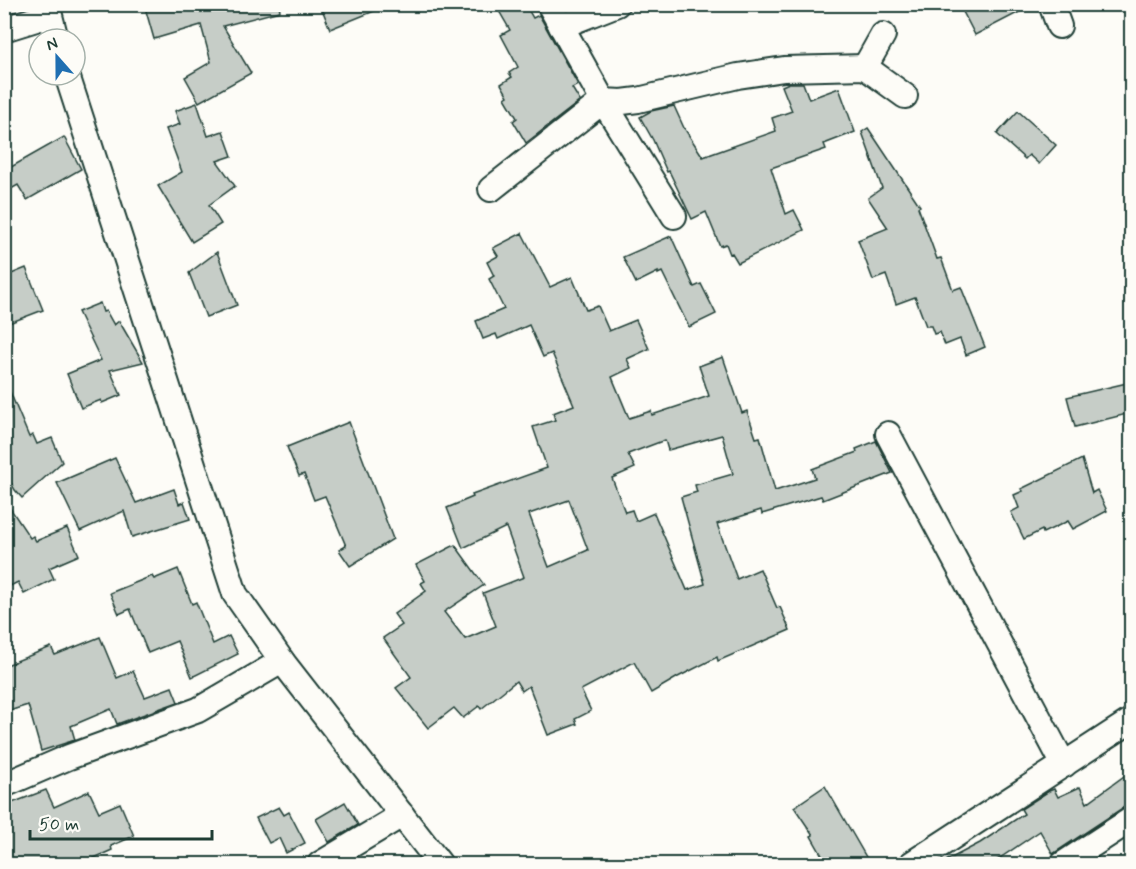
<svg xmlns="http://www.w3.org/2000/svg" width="1136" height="869" viewBox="0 0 1136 869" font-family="Mynerve,sans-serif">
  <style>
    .building { fill: #c6cdc7; stroke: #1f3d34; stroke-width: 1.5; fill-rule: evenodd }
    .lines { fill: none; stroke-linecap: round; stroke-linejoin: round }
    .street-casing { stroke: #1f3d34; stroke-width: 28 }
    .street { stroke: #fdfcf7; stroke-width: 24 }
  </style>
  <rect width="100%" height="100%" fill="#fdfcf7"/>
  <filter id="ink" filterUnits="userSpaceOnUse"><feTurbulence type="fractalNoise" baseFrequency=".0167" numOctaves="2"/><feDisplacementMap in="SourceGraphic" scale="12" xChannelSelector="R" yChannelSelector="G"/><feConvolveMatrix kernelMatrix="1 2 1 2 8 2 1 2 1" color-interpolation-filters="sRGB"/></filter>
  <g filter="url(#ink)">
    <g class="building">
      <polygon points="144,4 279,4 280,11 223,26 251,73 199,102 185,77 211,62 201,25 154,39"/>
      <polygon points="320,4 389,4 389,5 330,29"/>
      <polygon points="495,4 525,4 533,18 539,15 578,85 572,88 580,101 526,143 513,121 517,118 505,98 508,96 501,84 512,77 509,73 518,67 501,35 510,30"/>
      <polygon points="959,4 1035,4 975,35"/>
      <polygon points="789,83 803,83 809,99 839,88 855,132 824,144 826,149 771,168 786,214 794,210 804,230 738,263 732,253 730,254 726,244 720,246 706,212 692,219 669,171 667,172 653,140 640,117 651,111 674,106 684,128 703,157 776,131 772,118 792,111 782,86"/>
      <polygon points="197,103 208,136 223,131 232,156 217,161 235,186 209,205 221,224 192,242 158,186 182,172 166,129 180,124 175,111"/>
      <polygon points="1018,111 1056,145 1039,164 1029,155 1025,159 997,134"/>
      <polygon points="868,128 920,206 918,207 937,259 941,258 953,290 961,287 985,347 966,355 960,339 945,345 940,332 934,334 931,326 926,326 915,297 896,304 886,275 873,280 858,240 888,228 868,198 882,188 862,132"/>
      <polygon points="64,137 81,169 27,200 18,185 4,193 4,171"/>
      <path d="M522,233L550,287L572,277L586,310L598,306L609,331L636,320L649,349L627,359L631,368L612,377L629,418L651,411L652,415L709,396L699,366L723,357L742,413L747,411L756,438L760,437L775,491L815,478L812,469L857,452L856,449L876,441L892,473L823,500L821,496L762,514L761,510L717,524L737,579L760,569L777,608L780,607L790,630L718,661L717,657L678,677L651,693L634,662L581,690L591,711L575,719L577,724L548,735L529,686L522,691L516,681L481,709L479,706L463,718L454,708L428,728L396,688L411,677L383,638L402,625L394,614L426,591L421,583L425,581L416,565L455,545L484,585L444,612L465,639L496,626L483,593L524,577L506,527L463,548L447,508L473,497L472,495L547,468L533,427L555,420L553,413L574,405L552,353L543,357L529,325L498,339L496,334L483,339L476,321L504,309L489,279L494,276L487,262L498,256L493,248ZM722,435L733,474L695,485L697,492L681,497L705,584L687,590L654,513L636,521L632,510L625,512L612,478L635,468L628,454L665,440L668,450ZM569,500L588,550L549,567L529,514Z"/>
      <polygon points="671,236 694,287 701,284 716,314 689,327 662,272 658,274 658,272 636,283 623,257"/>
      <polygon points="217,252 237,305 206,317 189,273"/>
      <polygon points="26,268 43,310 4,325 4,277"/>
      <polygon points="100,303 103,312 106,311 114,325 119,321 143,362 110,370 121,395 102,403 101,400 81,408 67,374 101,360 78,312"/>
      <polygon points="5,380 29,437 33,435 37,444 52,438 62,462 22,498 15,490 4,470"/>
      <polygon points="1131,382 1131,413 1075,427 1067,397"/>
      <polygon points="349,422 393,539 350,566 339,550 346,546 325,496 314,500 304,474 299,476 287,447"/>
      <polygon points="115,458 136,503 174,489 179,504 184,502 190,519 132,537 124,511 80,531 57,483"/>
      <polygon points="1082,459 1092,493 1097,490 1107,511 1073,529 1068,521 1043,533 1042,530 1024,539 1011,512 1019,508 1014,495 1023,491 1021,489"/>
      <polygon points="4,499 30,538 33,536 36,541 67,528 79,555 49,568 54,579 24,594 18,582 4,589"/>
      <polygon points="178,569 192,604 196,602 213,644 229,636 238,654 192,677 177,641 148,653 130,609 119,614 110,593 152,576 154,579"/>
      <polygon points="100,637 117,678 133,671 145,697 172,687 178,702 117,724 111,709 71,726 75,740 41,751 28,705 9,711 4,701 4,666 51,647 55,655"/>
      <polygon points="1131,771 1131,805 1124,807 1053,854 1040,831 991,864 940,864 980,843 1024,814 1021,809 1049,791 1054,789 1058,797 1080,787 1087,803"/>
      <polygon points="825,786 870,864 827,864 811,836 813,835 794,807"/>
      <polygon points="46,790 54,807 89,791 99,812 120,803 134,836 111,846 112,850 81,864 4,864 4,806"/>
      <polygon points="345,802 358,825 329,842 316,819"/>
      <polygon points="279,807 284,815 289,812 305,843 286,853 279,838 269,843 256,818"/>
    </g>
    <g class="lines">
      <g class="street-casing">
        <g id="street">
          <polyline points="47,4 56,39"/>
          <polyline points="549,4 603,101 622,102 638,100 738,76 784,69 865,67 905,96"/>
          <polyline points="1051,4 1059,26"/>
          <polyline points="561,26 617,4"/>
          <polyline points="4,29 49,15"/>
          <polyline points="865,67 883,35"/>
          <polyline points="67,75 235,594 282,661 440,864"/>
          <polyline points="491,189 603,101 674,216"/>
          <polyline points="888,434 1064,765"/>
          <polyline points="4,785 69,757 198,710 282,661"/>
          <polyline points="320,864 402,815"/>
          <polyline points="911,864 1132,720"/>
          <polyline points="1063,864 1132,819"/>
        </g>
      </g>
      <use href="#street" class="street"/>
    </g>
  </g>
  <rect width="1136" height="869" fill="none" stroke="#fdfcf7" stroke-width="24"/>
  <rect x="12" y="12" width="1112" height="845" fill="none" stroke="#1f3d34" stroke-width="2" filter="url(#ink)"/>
  <g transform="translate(57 57) rotate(339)"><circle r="28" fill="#fdfcf7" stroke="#a4b0a9" stroke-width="1.5"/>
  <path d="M0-4.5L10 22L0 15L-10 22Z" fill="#1f6fb2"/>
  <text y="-9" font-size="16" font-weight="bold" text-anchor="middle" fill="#1f3d34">N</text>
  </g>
  <path d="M30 830v9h182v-9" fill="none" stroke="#1f3d34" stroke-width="3"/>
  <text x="39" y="830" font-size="18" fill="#1f3d34" stroke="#fdfcf7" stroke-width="4.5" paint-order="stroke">50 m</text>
</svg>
